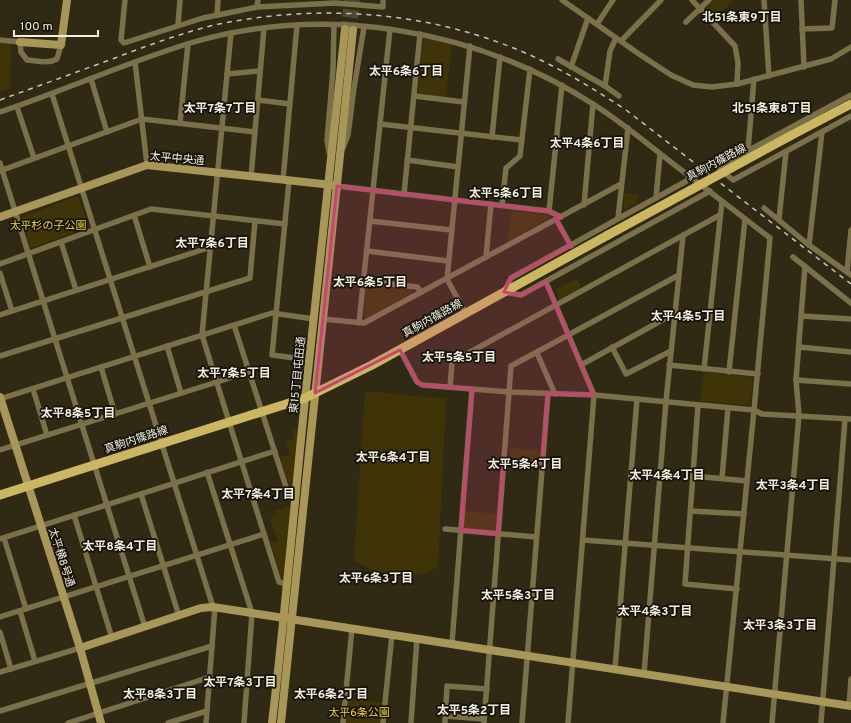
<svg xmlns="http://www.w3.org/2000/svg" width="851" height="723" viewBox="0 0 851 723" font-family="Overpass,'Noto Sans JP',sans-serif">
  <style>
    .green { fill: #3e3407 }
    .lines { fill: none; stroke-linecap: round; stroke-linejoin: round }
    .secondary-tunnel { stroke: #4d4733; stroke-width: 8; stroke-dasharray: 8 4; stroke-linecap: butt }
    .street { stroke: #7a704a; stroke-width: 5.5 }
    .secondary { stroke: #a89758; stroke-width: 8 }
    .primary { stroke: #cbb662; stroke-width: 9 }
    .rail { stroke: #c6c2b3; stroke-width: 1.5; stroke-dasharray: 5 5; stroke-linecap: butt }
    .primary-bridge { stroke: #cbb662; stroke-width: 9 }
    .marked { fill: #cb4376; fill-opacity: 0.2; stroke: #cb4376; stroke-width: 3; stroke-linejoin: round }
    .labels { text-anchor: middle; stroke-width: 3.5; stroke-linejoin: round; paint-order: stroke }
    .street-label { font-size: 11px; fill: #f1eee0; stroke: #151309 }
    .park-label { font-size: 11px; fill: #efcd41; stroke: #151309 }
    .neighbourhood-label { font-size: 12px; font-weight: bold; fill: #f1eee0; stroke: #151309 }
  </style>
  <rect width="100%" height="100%" fill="#302a14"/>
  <g class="green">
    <polygon points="714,0 734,0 714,19 705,10"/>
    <polygon points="425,38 452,45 446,97 419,94 418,91 423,39"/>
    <polygon points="0,43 11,44 10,88 0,92"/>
    <polygon points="624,193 639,195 637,203 624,210"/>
    <polygon points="76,197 79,198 88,226 86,228 32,248 30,247 21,219 22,217"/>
    <polygon points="511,211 548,215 549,218 507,242"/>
    <polygon points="577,278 582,289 560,300 555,290"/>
    <polygon points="369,285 411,290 412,293 367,318 364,315 366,286"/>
    <polygon points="704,372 751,377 753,380 750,403 747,405 700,401"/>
    <path d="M365,391L446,399L438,567C408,584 384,576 354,561Z"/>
    <polygon points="299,428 293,490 291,490 280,457 290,454 286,442 294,439 292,431"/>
    <polygon points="510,448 540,450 539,463 510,461"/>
    <polygon points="291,505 285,579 282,579 271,543 278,541 270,518 276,516 275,511"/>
    <polygon points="463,511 499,514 498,534 461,530"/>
    <polygon points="348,699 382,703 380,723 346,723"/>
  </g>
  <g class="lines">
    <g class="secondary-tunnel">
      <polyline points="345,29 348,0"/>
      <polyline points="353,30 356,0"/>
    </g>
    <g class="street">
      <polyline points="125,0 121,40 124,43 203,18 257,7 335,3 383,7 383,0"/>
      <polyline points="562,0 639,54 671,75 693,85 712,87 737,84 831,59 851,47"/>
      <polyline points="692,0 735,46 738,63 737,84"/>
      <polyline points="764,0 769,76"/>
      <polyline points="801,0 804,67"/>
      <polyline points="257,7 258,0"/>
      <polyline points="217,15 218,0"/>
      <polyline points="686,22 709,0"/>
      <polyline points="597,24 613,0"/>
      <polyline points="178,25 180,0"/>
      <polyline points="802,29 832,28 835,0"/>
      <polyline points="231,33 202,335 279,582 287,584"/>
      <path d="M0,40L20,42L21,52L27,60C38,61 48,64 57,59L61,45"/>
      <polyline points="621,41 661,0"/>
      <polyline points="558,59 605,86 619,96"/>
      <polyline points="135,62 147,165"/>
      <polyline points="571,67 588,18"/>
      <polyline points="227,74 260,71"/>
      <polyline points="91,79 107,132"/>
      <polyline points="605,86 610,51 616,38"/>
      <polyline points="52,94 213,607"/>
      <polyline points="851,95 718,167 733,180 851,116"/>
      <polyline points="414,96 464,102"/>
      <polyline points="258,100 290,104"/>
      <polyline points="17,107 34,158"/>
      <path d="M0,112C63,91 123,64 187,44C323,3 474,28 593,104C628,126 659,154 692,178"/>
      <polyline points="180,123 188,44"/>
      <polyline points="380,124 522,140"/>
      <polyline points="492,137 500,57"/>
      <polyline points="556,141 589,146"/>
      <polyline points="343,148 348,135 354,88 364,27"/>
      <polyline points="748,150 754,79"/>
      <polyline points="329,152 327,140 333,70 334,26"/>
      <polyline points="407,160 458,167"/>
      <polyline points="0,163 145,627"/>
      <polyline points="0,171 142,119 255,132"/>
      <polyline points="251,177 264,28"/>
      <polyline points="283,180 297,25"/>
      <polyline points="289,181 272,355 310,360"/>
      <polyline points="337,186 549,211 561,217"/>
      <polyline points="710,191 521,295 504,292 511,278 692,178 770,238 754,410 762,414 851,419"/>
      <polyline points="404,194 420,34"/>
      <polyline points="656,198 660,154"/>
      <polyline points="502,205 506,168 520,156 530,69"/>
      <polyline points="584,205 593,104"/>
      <polyline points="764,208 809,245 851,275"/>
      <polyline points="549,211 562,85"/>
      <polyline points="134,215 150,267"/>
      <polyline points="618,218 628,128"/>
      <polyline points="556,219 571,246"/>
      <polyline points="779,219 786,152"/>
      <polyline points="370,221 451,230"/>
      <polyline points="61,242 76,290"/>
      <polyline points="809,245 822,132"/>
      <polyline points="367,251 448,261"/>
      <polyline points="486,257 491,204"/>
      <polyline points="793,257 851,303"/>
      <polyline points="0,264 151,209 285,224"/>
      <polyline points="847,272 851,230"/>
      <polyline points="0,273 12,311"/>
      <polyline points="364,281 417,287 422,292"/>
      <polyline points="546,282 594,395 568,723"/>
      <polyline points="465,313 447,279 470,46"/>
      <polyline points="0,315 211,247"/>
      <polyline points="801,316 851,319"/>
      <polyline points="323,319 364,323 621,184"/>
      <polyline points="359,323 390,29"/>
      <polyline points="234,325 288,493 297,494"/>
      <polyline points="167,346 181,393"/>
      <polyline points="612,347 626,374 671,351"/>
      <polyline points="799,347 851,352"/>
      <polyline points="400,350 417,382 422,385 509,392 594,395 754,410 723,723"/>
      <polyline points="537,353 555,394"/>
      <polyline points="0,356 250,278 255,221"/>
      <polyline points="581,365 675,313"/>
      <polyline points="669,365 758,374"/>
      <polyline points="101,367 115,414"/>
      <polyline points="704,369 722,201"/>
      <polyline points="729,372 745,219"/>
      <polyline points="796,380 851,384"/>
      <polyline points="450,387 452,362 720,215"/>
      <polyline points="33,389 47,435"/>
      <polyline points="0,399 272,313 314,319"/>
      <polyline points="698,405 685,584 737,589"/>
      <polyline points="0,450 249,372"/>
      <polyline points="503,463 542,465"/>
      <polyline points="207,472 252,613 244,723"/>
      <polyline points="693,476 747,481"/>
      <polyline points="722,478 728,408"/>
      <polyline points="141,494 179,616"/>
      <polyline points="691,511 744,514"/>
      <polyline points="74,515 112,638"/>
      <polyline points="445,529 536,537"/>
      <polyline points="4,538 26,609"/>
      <polyline points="0,539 275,451"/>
      <polyline points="583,540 851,560"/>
      <polyline points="20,611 35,661"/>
      <polyline points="0,617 264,534"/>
      <polyline points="0,632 11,669"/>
      <polyline points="452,643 472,389"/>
      <polyline points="615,669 637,399"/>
      <polyline points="0,672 80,648"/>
      <polyline points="644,674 666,401 683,236"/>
      <polyline points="849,706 851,679"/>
      <polyline points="0,711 212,646"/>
      <polyline points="445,716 484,719"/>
      <polyline points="68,723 210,677"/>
      <polyline points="168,723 207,711"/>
      <polyline points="206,723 215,607"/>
      <polyline points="343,723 352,628"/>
      <polyline points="383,723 392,634"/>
      <polyline points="411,723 417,638"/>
      <polyline points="445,723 447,686 487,689"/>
      <polyline points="484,723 511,366 679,275"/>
      <polyline points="522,723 548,394"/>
      <polyline points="772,723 799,415 796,380 805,266"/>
      <polyline points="821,723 845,419"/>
    </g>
    <g class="secondary">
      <polyline points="20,42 61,45 67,0"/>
      <polyline points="0,217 147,165 332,185"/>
      <polyline points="0,397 80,648 101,723"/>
      <polyline points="80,648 201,608 213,607 851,706"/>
      <path d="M272,723C285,615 294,507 305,399C318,275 332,152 345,29"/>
      <polyline points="281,723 353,30"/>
    </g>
    <g class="primary">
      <polyline points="790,136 851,104"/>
      <polyline points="0,495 305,398 372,365 608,235"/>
    </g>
    <path class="rail" d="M0,100C38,86 77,72 115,58C149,45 184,32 219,24C318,4 423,11 516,49C555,65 591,87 626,110L851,284"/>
    <polyline class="primary-bridge" points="608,235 790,136"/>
  </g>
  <path class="marked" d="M337,186L549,211L561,217L556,219L571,246L511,278L504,292L521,295L546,282L594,395L548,394L542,465L503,463L498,534L461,530L472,389L422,385L417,382L400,350L315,393Z"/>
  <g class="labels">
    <g class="street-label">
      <text transform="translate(177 158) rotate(5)" y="4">太平中央通</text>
      <text transform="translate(716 162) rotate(-28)" y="4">真駒内篠路線</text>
      <text transform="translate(432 318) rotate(-29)" y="4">真駒内篠路線</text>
      <text transform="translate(297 375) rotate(-84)" y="4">東15丁目屯田通</text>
      <text transform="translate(136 439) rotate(-18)" y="4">真駒内篠路線</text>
      <text transform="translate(62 557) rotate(72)" y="4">太平横8号通</text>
    </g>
    <g class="park-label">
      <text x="48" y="229">太平杉の子公園</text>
      <text x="359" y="716">太平6条公園</text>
    </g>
    <g class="neighbourhood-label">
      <text x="742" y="21">北51条東9丁目</text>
      <text x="406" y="75">太平6条6丁目</text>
      <text x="220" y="112">太平7条7丁目</text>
      <text x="772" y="112">北51条東8丁目</text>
      <text x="587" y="147">太平4条6丁目</text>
      <text x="506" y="197">太平5条6丁目</text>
      <text x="212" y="247">太平7条6丁目</text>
      <text x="370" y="286">太平6条5丁目</text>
      <text x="688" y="320">太平4条5丁目</text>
      <text x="459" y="361">太平5条5丁目</text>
      <text x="234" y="377">太平7条5丁目</text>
      <text x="78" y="417">太平8条5丁目</text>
      <text x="393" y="461">太平6条4丁目</text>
      <text x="525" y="468">太平5条4丁目</text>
      <text x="667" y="479">太平4条4丁目</text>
      <text x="793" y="489">太平3条4丁目</text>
      <text x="258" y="498">太平7条4丁目</text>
      <text x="120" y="550">太平8条4丁目</text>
      <text x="376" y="582">太平6条3丁目</text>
      <text x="518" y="599">太平5条3丁目</text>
      <text x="655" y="615">太平4条3丁目</text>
      <text x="780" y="629">太平3条3丁目</text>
      <text x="240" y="686">太平7条3丁目</text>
      <text x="160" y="698">太平8条3丁目</text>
      <text x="331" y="698">太平6条2丁目</text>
      <text x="474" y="714">太平5条2丁目</text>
    </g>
  </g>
  <path d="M14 30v6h84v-6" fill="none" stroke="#f1eee0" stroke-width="2"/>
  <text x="20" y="30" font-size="12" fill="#f1eee0" stroke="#151309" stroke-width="3" paint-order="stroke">100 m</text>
</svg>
